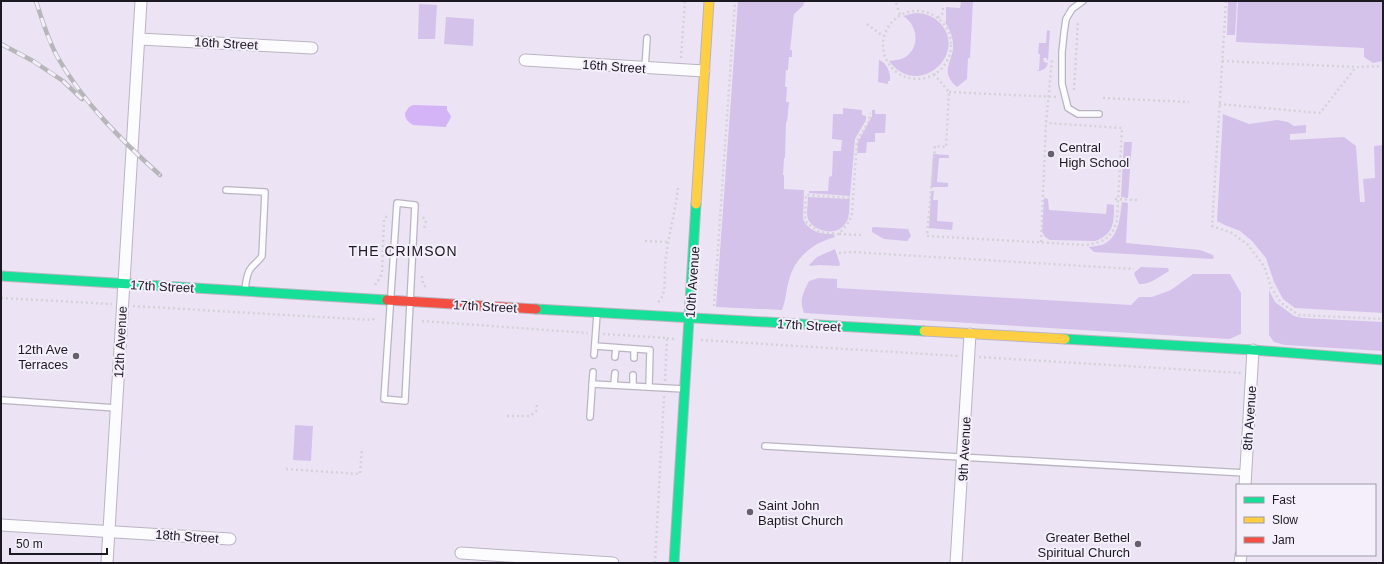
<svg xmlns="http://www.w3.org/2000/svg" width="1384" height="564" viewBox="0 0 1384 564" font-family="Arial,sans-serif">
  <style>
    .green { fill: #d4c2eb }
    .water { fill: #d4b4f6 }
    .lines { fill: none; stroke-linecap: round; stroke-linejoin: round }
    .lane-casing { stroke: #bab4c1; stroke-width: 8 }
    .street-casing { stroke: #bab4c1; stroke-width: 13 }
    .fast-casing { stroke: #bab4c1; stroke-width: 11 }
    .slow-casing { stroke: #bab4c1; stroke-width: 11 }
    .jam-casing { stroke: #bab4c1; stroke-width: 11 }
    .path { stroke: #d4d2d6; stroke-width: 2.5; stroke-dasharray: 2 3; stroke-linecap: butt }
    .lane { stroke: #fcfbfe; stroke-width: 5.5 }
    .street { stroke: #fcfbfe; stroke-width: 11 }
    .fast { stroke: #16e098; stroke-width: 9 }
    .slow { stroke: #ffcf43; stroke-width: 9 }
    .jam { stroke: #f24e42; stroke-width: 9 }
    .rail-casing { stroke: #b7b6ba; stroke-width: 4.5 }
    .rail { stroke: #f4effb; stroke-width: 3; stroke-dasharray: 9; stroke-linecap: butt }
    .poi-dot { fill: #65606c; stroke: #f4effb; stroke-width: 1.5 }
    .labels { text-anchor: middle; stroke-width: 4; stroke-linejoin: round; paint-order: stroke }
    .street-label { font-size: 13px; fill: #1d1923; stroke: #f4effb }
    .poi-label { font-size: 13px; fill: #1d1923; stroke: #f4effb; text-anchor: start }
    .neighbourhood-label { font-size: 14px; letter-spacing: 1px; fill: #1d1923; stroke: #f4effb }
  </style>
  <rect width="100%" height="100%" fill="#ece4f5"/>
  <g class="green">
    <path d="M738,1H806L803,4L804,5L794,14L790,50H792V57H789L788,70H786L785,87H787L786,102H789L787,122H786L785,158H784L783,175H784V189L804,190L803,219C809,232 821,234 834,234L835,237C813,243 795,257 789,280C786,290 786,300 782,310L716,307Z"/>
    <path d="M961,1H973L970,58H968L967,79L957,87C941,73 950,66 953,49C954,39 950,30 945,22L946,21V7L960,8Z"/>
    <polygon points="1228,1 1237,1 1235,35 1227,35"/>
    <polygon points="1238,1 1383,1 1383,61 1373,63 1364,57 1364,48 1236,42"/>
    <polygon points="419,4 437,5 435,39 418,39"/>
    <path d="M915,13C925,13 933,16 940,23C969,54 918,100 889,61C893,60 899,60 904,58C921,48 918,25 903,16Z"/>
    <polygon points="446,17 474,19 473,46 444,44"/>
    <path d="M1047,30L1050,31L1048,60H1047V58H1043L1044,62L1048,63C1047,68 1043,71 1037,71V70H1039L1040,54H1038L1039,43H1046Z"/>
    <path d="M879,60C887,62 891,74 890,81H888V84L878,82Z"/>
    <polygon points="843,108 862,110 862,115 866,116 866,120 855,139 850,196 809,193 809,191 828,191 829,177 832,176 833,151 841,151 842,140 832,139 833,114 843,114"/>
    <polygon points="872,110 875,110 875,114 886,114 885,133 875,133 875,142 867,142 866,153 857,153 858,142 872,116"/>
    <polygon points="1223,114 1249,124 1277,120 1288,122 1294,126 1306,125 1306,133 1290,134 1290,140 1344,137 1356,146 1360,202 1365,202 1363,179 1375,178 1374,146 1383,145 1383,313 1295,308 1283,299 1274,282 1266,258 1252,241 1240,231 1225,225 1217,221"/>
    <polygon points="1124,142 1132,142 1128,198 1121,197"/>
    <polygon points="933,154 949,155 949,158 939,158 937,182 948,183 948,187 931,187"/>
    <polygon points="931,191 934,191 933,200 938,200 937,221 953,222 952,230 929,228"/>
    <path d="M808,197L850,199C849,206 850,215 847,221C845,224 842,228 838,230C828,234 812,229 808,219C806,213 808,204 808,197Z"/>
    <path d="M1044,198L1048,199L1049,210L1106,214L1107,204L1114,205C1114,223 1114,234 1095,241L1050,240L1045,237L1042,232Z"/>
    <path d="M1122,202L1128,203L1126,243L1200,250L1213,255L1214,258L1212,259L1094,252L1089,247C1093,246 1100,246 1104,244C1119,237 1120,217 1122,202Z"/>
    <polygon points="873,227 908,229 911,236 907,241 884,239 872,232 872,228"/>
    <polygon points="835,249 840,264 839,266 819,265 811,266 809,265 817,257"/>
    <path d="M1141,267L1168,268L1169,271C1160,276 1150,285 1139,284L1134,274L1135,272Z"/>
    <path d="M1193,274H1230L1241,293V334L1229,339L804,313C799,300 803,293 809,281L819,278L837,279V288L1131,305L1139,297H1152L1171,290Z"/>
    <polygon points="1269,290 1275,302 1294,316 1303,318 1383,322 1383,351 1285,345 1274,342 1269,335"/>
    <polygon points="295,425 313,426 311,461 293,460"/>
  </g>
  <path class="water" d="M413,105L447,106V110L451,116C450,121 447,123 446,127L413,125C408,122 405,119 405,113L409,107Z"/>
  <g class="lines">
    <g class="lane-casing">
      <g id="lane">
        <polyline points="1083,1 1072,9 1066,19 1064,33 1062,52 1062,84 1068,108 1078,114 1099,114"/>
        <polyline points="645,68 647,38"/>
        <path d="M226,190L265,192L262,256C259,261 254,264 251,268C246,274 246,283 245,290"/>
        <polygon points="397,203 415,205 405,401 384,399"/>
        <polyline points="595,346 650,350 649,387"/>
        <polyline points="594,355 597,314"/>
        <polyline points="615,357 616,348"/>
        <polyline points="634,358 634,349"/>
        <polyline points="592,384 684,389"/>
        <polyline points="614,385 615,373"/>
        <polyline points="633,386 633,375"/>
        <polyline points="1,400 116,408"/>
        <polyline points="590,417 593,372"/>
        <polyline points="765,446 1245,473"/>
      </g>
    </g>
    <g class="street-casing">
      <g id="street">
        <polyline points="139,39 312,48"/>
        <polyline points="525,60 704,71"/>
        <polyline points="1245,485 1253,350"/>
        <polyline points="1,525 230,539"/>
        <polyline points="461,553 613,563"/>
        <polyline points="107,563 141,1"/>
        <polyline points="956,563 970,334"/>
        <polyline points="1240,563 1241,555"/>
      </g>
    </g>
    <g class="fast-casing">
      <g id="fast">
        <polyline points="1,276 387,300"/>
        <polyline points="536,309 924,331"/>
        <polyline points="1065,339 1253,350 1383,360"/>
        <polyline points="674,563 696,204"/>
      </g>
    </g>
    <g class="slow-casing">
      <g id="slow">
        <polyline points="696,204 709,1"/>
        <polyline points="924,331 1065,339"/>
      </g>
    </g>
    <g class="jam-casing">
      <polyline id="jam" points="387,300 536,309"/>
    </g>
    <g class="path">
      <polyline points="1226,1 1212,226 1232,233 1248,245 1264,266 1271,287 1281,303 1299,315 1383,319"/>
      <polyline points="896,3 900,15"/>
      <circle cx="917" cy="45" r="34"/>
      <polyline points="938,18 943,13 943,7"/>
      <polyline points="867,24 883,36"/>
      <polyline points="681,58 685,1"/>
      <polyline points="1222,61 1356,67 1383,66"/>
      <path d="M934,74L949,92L946,147L935,146L927,236L1086,245C1104,242 1112,238 1117,220L1122,128L1046,123"/>
      <polyline points="1074,90 1078,22"/>
      <polyline points="949,92 1056,97"/>
      <polyline points="1103,98 1189,102"/>
      <polyline points="1219,104 1320,113 1356,67"/>
      <polyline points="1115,199 1137,200"/>
      <polyline points="423,217 426,221 424,229"/>
      <polyline points="839,234 819,232 807,223 805,218 806,195 853,198"/>
      <polyline points="861,235 839,234 849,222 852,213 857,141 869,121 870,113"/>
      <polyline points="645,241 668,242"/>
      <polyline points="1041,242 1046,123 1052,60"/>
      <polyline points="839,253 851,252 1134,269"/>
      <polyline points="422,276 423,284 428,289"/>
      <polyline points="375,285 380,278 382,273 384,219 387,216"/>
      <polyline points="1,298 112,304"/>
      <path d="M658,302C667,295 664,277 665,267C667,240 675,214 678,188"/>
      <polyline points="133,306 372,320 375,318"/>
      <polyline points="714,306 735,1"/>
      <polyline points="422,321 588,333"/>
      <polyline points="603,334 667,338 665,381"/>
      <polyline points="667,338 674,339"/>
      <polyline points="701,340 958,356"/>
      <polyline points="979,357 1241,373"/>
      <polyline points="507,416 530,416 536,411 537,404"/>
      <polyline points="286,469 360,474 362,448"/>
      <polyline points="655,563 664,396"/>
    </g>
    <use href="#lane" class="lane"/>
    <use href="#street" class="street"/>
    <use href="#fast" class="fast"/>
    <use href="#slow" class="slow"/>
    <use href="#jam" class="jam"/>
    <g class="rail-casing">
      <g id="rail">
        <path d="M36,1C42,20 48,40 58,58C84,103 122,141 160,175"/>
        <polyline points="1,44 33,61 63,81 82,99"/>
      </g>
    </g>
    <use href="#rail" class="rail"/>
  </g>
  <g class="poi-dot">
    <circle cx="1051" cy="154" r="4"/>
    <circle cx="76" cy="356" r="4"/>
    <circle cx="750" cy="512" r="4"/>
    <circle cx="1138" cy="544" r="4"/>
  </g>
  <g class="labels">
    <g class="street-label">
      <text transform="translate(226 43) rotate(3)" y="5">16th Street</text>
      <text transform="translate(614 66) rotate(4)" y="5">16th Street</text>
      <text transform="translate(692 282) rotate(-86)" y="5">10th Avenue</text>
      <text transform="translate(162 286) rotate(3)" y="5">17th Street</text>
      <text transform="translate(485 306) rotate(3)" y="5">17th Street</text>
      <text transform="translate(809 325) rotate(3)" y="5">17th Street</text>
      <text transform="translate(120 342) rotate(-87)" y="5">12th Avenue</text>
      <text transform="translate(1249 418) rotate(-86)" y="5">8th Avenue</text>
      <text transform="translate(964 449) rotate(-87)" y="5">9th Avenue</text>
      <text transform="translate(187 536) rotate(4)" y="5">18th Street</text>
    </g>
    <g class="poi-label">
      <text x="1059" y="152">Central<tspan x="1059" dy="15">High School</tspan></text>
      <text x="68" y="354" text-anchor="end">12th Ave<tspan x="68" dy="15">Terraces</tspan></text>
      <text x="758" y="510">Saint John<tspan x="758" dy="15">Baptist Church</tspan></text>
      <text x="1130" y="542" text-anchor="end">Greater Bethel<tspan x="1130" dy="15">Spiritual Church</tspan></text>
    </g>
    <g class="neighbourhood-label">
      <text x="403" y="256">THE CRIMSON</text>
    </g>
  </g>
  <rect width="1384" height="564" fill="none" stroke="#1d1923" stroke-width="4"/>
  <rect x="1236" y="484" width="140" height="72" fill="#f4effb" stroke="#9e99a5"/>
  <rect x="1244" y="497" width="20" height="6" fill="#16e098" stroke="#9e99a5"/>
  <text x="1272" y="504" font-size="12" fill="#1d1923">Fast</text>
  <rect x="1244" y="517" width="20" height="6" fill="#ffcf43" stroke="#9e99a5"/>
  <text x="1272" y="524" font-size="12" fill="#1d1923">Slow</text>
  <rect x="1244" y="537" width="20" height="6" fill="#f24e42" stroke="#9e99a5"/>
  <text x="1272" y="544" font-size="12" fill="#1d1923">Jam</text>
  <path d="M10 548v6h97v-6" fill="none" stroke="#1d1923" stroke-width="2"/>
  <text x="16" y="548" font-size="12" fill="#1d1923" stroke="#f4effb" stroke-width="3" paint-order="stroke">50 m</text>
</svg>
